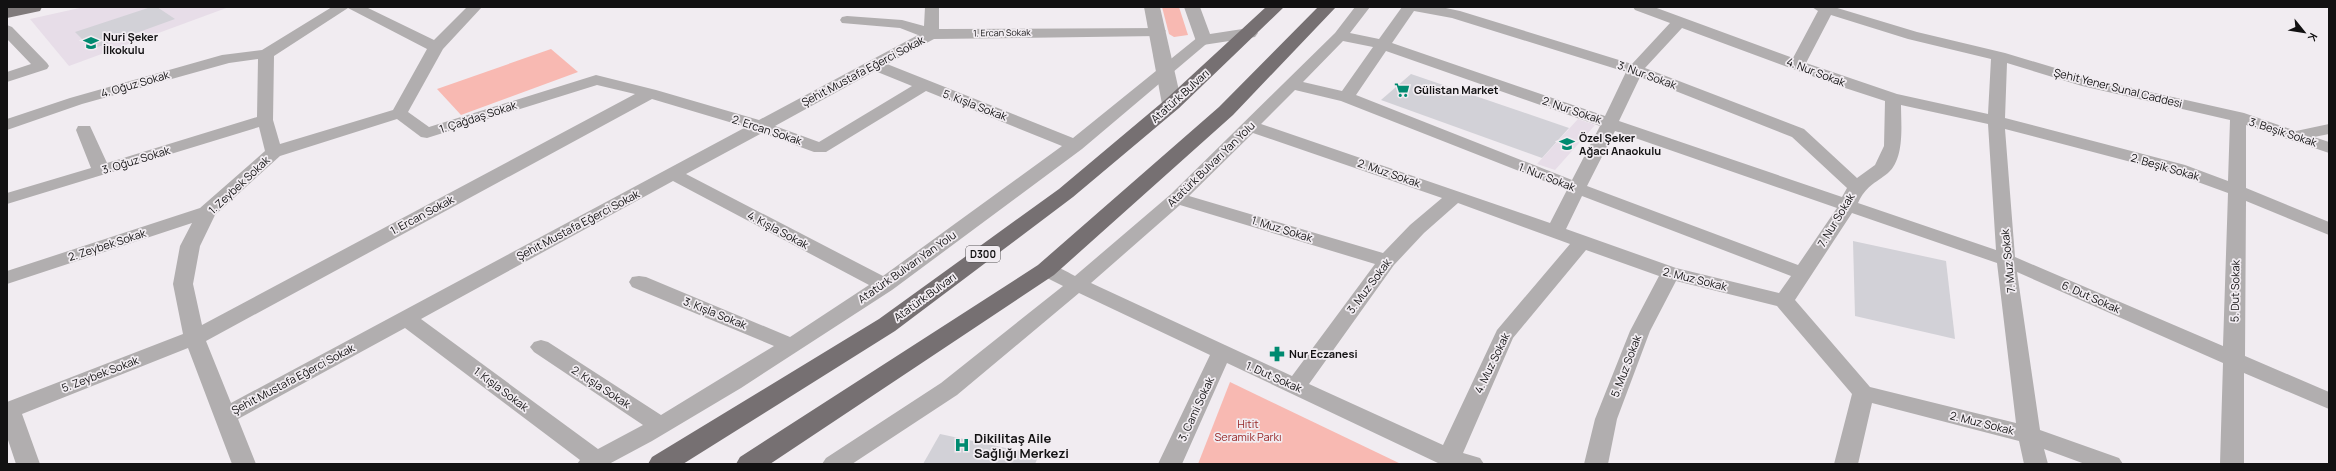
<svg xmlns="http://www.w3.org/2000/svg" width="2336" height="471" viewBox="0 0 2336 471" font-family="Manrope,sans-serif">
  <style>
    .built { fill: #e7dde8 }
    .green { fill: #f8b9b2 }
    .building { fill: #d2d1d7 }
    .lines { fill: none; stroke-linecap: round; stroke-linejoin: round }
    .minor { fill: #b1aeaf; fill-rule: evenodd }
    .tertiary { fill: #b1aeaf; fill-rule: evenodd }
    .primary { fill: #7f7a7b; fill-rule: evenodd }
    .trunk { fill: #767072; fill-rule: evenodd }
    .labels { text-anchor: middle; stroke-width: 3.5; stroke-linejoin: round; paint-order: stroke }
    .far-street-label { font-size: 9px; fill: #121112; stroke: #f1ecf1 }
    .shield { fill: #f1ecf1; stroke: #555355; stroke-width: 1 }
    .shield-label { font-size: 10px; font-weight: bold; fill: #121112 }
    .poi-label { font-size: 11px; font-weight: bold; fill: #121112; stroke: #f1ecf1; text-anchor: start }
    .street-label { font-size: 11px; fill: #121112; stroke: #f1ecf1 }
    .park-label { font-size: 11px; fill: #982828; stroke: #f1ecf1 }
    .near-poi-label { font-size: 13px; font-weight: bold; fill: #121112; stroke: #f1ecf1; text-anchor: start }
  </style>
  <rect width="100%" height="100%" fill="#f1ecf1"/>
  <g class="built">
    <polygon points="84,7 229,7 69,66 30,19"/>
    <polygon points="1578,119 1595,125 1555,170 1537,164"/>
  </g>
  <g class="green">
    <polygon points="1162,7 1179,7 1188,35 1174,37 1169,34"/>
    <polygon points="551,49 578,72 461,115 437,89"/>
    <polygon points="1230,382 1401,464 1198,464"/>
  </g>
  <g class="building">
    <polygon points="151,7 157,7 175,19 92,49 75,32"/>
    <polygon points="1411,74 1569,128 1542,158 1381,100"/>
    <polygon points="1853,241 1946,261 1955,339 1855,316"/>
    <polygon points="940,434 1039,455 1035,464 923,464"/>
  </g>
  <g class="lines">
    <g class="minor">
      <path d="M332,7H366L434,40L467,7H482L443,49L408,112L429,127L596,75L656,90L759,120L918,35L900,28L842,23L840,20L842,17L847,16L902,20L924,26L925,7H939V29L1163,28L1166,31L1158,36L934,39L887,64L1073,138L1198,37H1208L1211,40L1082,149L892,290L741,388L652,441L609,464H577L580,460L405,328L238,419L256,464H232L188,348L22,414L40,464H16L7,437V402L183,334L173,284L180,246L192,223L7,284V271L200,208L265,151L259,127L7,204V193L91,168L76,130L78,126H90L107,163L257,117L258,59L229,63L82,104L7,130V119L70,98L222,55L262,50ZM348,8L427,49L393,110L280,144L273,120L274,56ZM875,71L912,86L819,142L775,126ZM597,85L635,94L202,325L193,284L200,246L215,215L280,156L397,119L421,137L427,138ZM926,91L1062,146L883,276L686,174L762,133L814,152H826ZM652,99L746,127L231,403L206,341ZM673,181L869,285L790,337L646,277L639,276L632,277L629,282L632,287L774,346L661,415L548,342L541,340L534,342L530,347L534,352L643,425L598,449L421,319Z"/>
      <path d="M1355,7H1370L1350,33L1379,39L1402,7H1441L1460,11L1632,64L1670,23L1635,10L1633,7H1654L1793,58L1818,11L1812,7H1834L1917,32L2005,53L2092,79L2244,113L2296,131L2329,124V134L2314,137L2329,142V153L2246,125V188L2329,222V235L2246,201L2245,356L2329,392V409L2244,373V464H2220L2223,363L2017,272L2040,430L2119,458L2123,464H2085L2044,449L2048,464H2024L2019,441L1872,403L1858,464H1834L1852,394L1777,306L1676,281L1650,331L1617,419L1608,464H1584L1595,419L1630,331L1659,276L1586,250L1513,338L1463,453L1480,458L1484,464H1440L1227,363L1182,464H1158L1210,355L1079,293L957,395L852,464H822L826,458L941,383L1063,286L1039,274L1036,270L1039,266C1052,262 1064,270 1075,276L1171,194L1335,33ZM1414,11L1452,18L1626,72L1605,116L1392,43ZM1831,15L1908,39L1991,59L1988,114L1897,94L1806,63ZM1682,28L1839,86L1885,101L1884,146L1875,165L1857,178L1804,129L1645,68ZM1343,41L1373,47L1342,91L1303,82ZM1386,51L1600,126L1572,180L1356,95ZM2007,63L2082,86L2230,120L2228,181L2185,165L2005,118ZM1640,77L1792,137L1847,188L1842,197L1619,121ZM1295,90L1341,101L1567,190L1550,223L1261,124ZM1901,105L1988,124L1996,250L1858,203C1866,186 1874,184 1888,173C1905,158 1901,125 1901,105ZM2005,129L2173,173L2228,193L2223,346L2015,257ZM1615,131L1837,208L1798,265L1587,186ZM1253,133L1442,198L1410,225L1383,253L1189,196ZM1582,196L1791,276L1779,293L1676,268L1566,229ZM1458,203L1570,244L1497,330L1443,445L1309,384L1394,265L1424,233ZM1180,205L1375,264L1292,376L1091,283ZM1852,213L1997,263L2016,423L1870,387L1795,300Z"/>
      <polygon points="7,25 12,27 47,63 49,66 47,69 7,82 7,72 31,64 7,39"/>
    </g>
    <g class="tertiary">
      <polygon points="1144,7 1160,7 1182,104 1179,108 1172,110 1165,108 1162,104"/>
      <polygon points="1184,7 1200,7 1210,34 1249,28 1255,29 1258,33 1255,37 1249,38 1203,45 1197,44"/>
    </g>
    <polygon class="primary" points="42,7 40,11 7,18 7,8"/>
    <g class="trunk">
      <polygon points="1266,7 1284,7 1179,108 1073,197 895,331 683,464 648,464 652,457 879,319 1059,189 1165,100"/>
      <polygon points="1318,7 1336,7 1233,115 1054,275 770,464 736,464 740,457 1038,265 1219,107"/>
    </g>
  </g>
  <defs>
    <g id="school-bare" transform="scale(1.2)"><path d="M0-5L7-2L0 1L-7-2ZM-4 1L0 2.5L4 1V4Q0 6-4 4Z" fill="#008a70" stroke="#f1ecf1" stroke-width="2.5" paint-order="stroke"/></g>
    <g id="supermarket-bare" transform="scale(1.2)"><path d="M-6-5.5h2.5l.6 2H6L4.5 2H-2.5L-4.4-4H-6ZM-1.5 3.2a1.3 1.3 0 1 0 .1 0ZM3 3.2a1.3 1.3 0 1 0 .1 0Z" fill="#008a70" stroke="#f1ecf1" stroke-width="2.5" paint-order="stroke"/></g>
    <g id="pharmacy-bare" transform="scale(1.2)"><path d="M-2-6h4v4h4v4h-4v4h-4v-4h-4v-4h4Z" fill="#008a70" stroke="#f1ecf1" stroke-width="2.5" paint-order="stroke"/></g>
    <g id="hospital-bare" transform="scale(1.2)"><path d="M-5-5h3v3.5h4V-5h3V5h-3V1.5h-4V5h-3Z" fill="#008a70" stroke="#f1ecf1" stroke-width="2.5" paint-order="stroke"/></g>
  </defs>
  <g fill-rule="evenodd">
    <use href="#school-bare" x="91" y="43"/>
    <use href="#supermarket-bare" x="1402" y="90"/>
    <use href="#school-bare" x="1567" y="144"/>
    <use href="#pharmacy-bare" x="1277" y="354"/>
    <use href="#hospital-bare" x="962" y="445"/>
  </g>
  <g class="labels">
    <g class="far-street-label">
      <text transform="translate(1002 33) rotate(-1)" y="3">1. Ercan Sokak</text>
    </g>
    <rect class="shield" x="966" y="246" width="34" height="16" rx="3"/>
    <g class="shield-label">
      <text x="983" y="258">D300</text>
    </g>
    <g class="poi-label">
      <text x="103" y="41">Nuri Şeker<tspan x="103" dy="13">İlkokulu</tspan></text>
      <text x="1414" y="94">Gülistan Market</text>
      <text x="1579" y="142">Özel Şeker<tspan x="1579" dy="13">Ağacı Anaokulu</tspan></text>
      <text x="1289" y="358">Nur Eczanesi</text>
    </g>
    <g class="street-label">
      <text transform="translate(863 71) rotate(-28)" y="4">Şehit Mustafa Eğerci Sokak</text>
      <text transform="translate(1816 72) rotate(21)" y="4">4. Nur Sokak</text>
      <text transform="translate(1647 75) rotate(20)" y="4">3. Nur Sokak</text>
      <text transform="translate(135 84) rotate(-16)" y="4">4. Oğuz Sokak</text>
      <text transform="translate(2118 88) rotate(14)" y="4">Şehit Yener Sunal Caddesi</text>
      <text transform="translate(1180 96) rotate(-42)" y="4">Atatürk Bulvarı</text>
      <text transform="translate(975 105) rotate(21)" y="4">5. Kışla Sokak</text>
      <text transform="translate(1572 110) rotate(19)" y="4">2. Nur Sokak</text>
      <text transform="translate(478 117) rotate(-18)" y="4">1. Çağdaş Sokak</text>
      <text transform="translate(767 130) rotate(18)" y="4">2. Ercan Sokak</text>
      <text transform="translate(2283 132) rotate(18)" y="4">3. Beşik Sokak</text>
      <text transform="translate(136 160) rotate(-17)" y="4">3. Oğuz Sokak</text>
      <text transform="translate(1211 164) rotate(-44)" y="4">Atatürk Bulvarı Yan Yolu</text>
      <text transform="translate(2165 167) rotate(16)" y="4">2. Beşik Sokak</text>
      <text transform="translate(1389 173) rotate(19)" y="4">2. Muz Sokak</text>
      <text transform="translate(1547 177) rotate(21)" y="4">1. Nur Sokak</text>
      <text transform="translate(239 185) rotate(-43)" y="4">1. Zeybek Sokak</text>
      <text transform="translate(422 215) rotate(-28)" y="4">1. Ercan Sokak</text>
      <text transform="translate(1836 220) rotate(-59)" y="4">7. Nur Sokak</text>
      <text transform="translate(578 225) rotate(-28)" y="4">Şehit Mustafa Eğerci Sokak</text>
      <text transform="translate(1282 229) rotate(17)" y="4">1. Muz Sokak</text>
      <text transform="translate(778 230) rotate(28)" y="4">4. Kışla Sokak</text>
      <text transform="translate(107 245) rotate(-18)" y="4">2. Zeybek Sokak</text>
      <text transform="translate(2008 261) rotate(-96)" y="4">7. Muz Sokak</text>
      <text transform="translate(907 267) rotate(-35)" y="4">Atatürk Bulvarı Yan Yolu</text>
      <text transform="translate(1695 279) rotate(14)" y="4">2. Muz Sokak</text>
      <text transform="translate(1369 286) rotate(-53)" y="4">3. Muz Sokak</text>
      <text transform="translate(2235 291) rotate(-89)" y="4">5. Dut Sokak</text>
      <text transform="translate(925 297) rotate(-36)" y="4">Atatürk Bulvarı</text>
      <text transform="translate(2091 297) rotate(24)" y="4">6. Dut Sokak</text>
      <text transform="translate(715 313) rotate(22)" y="4">3. Kışla Sokak</text>
      <text transform="translate(1492 363) rotate(-64)" y="4">4. Muz Sokak</text>
      <text transform="translate(1626 366) rotate(-69)" y="4">5. Muz Sokak</text>
      <text transform="translate(100 374) rotate(-21)" y="4">5. Zeybek Sokak</text>
      <text transform="translate(1274 377) rotate(24)" y="4">1. Dut Sokak</text>
      <text transform="translate(293 379) rotate(-28)" y="4">Şehit Mustafa Eğerci Sokak</text>
      <text transform="translate(601 387) rotate(33)" y="4">2. Kışla Sokak</text>
      <text transform="translate(501 389) rotate(37)" y="4">1. Kışla Sokak</text>
      <text transform="translate(1196 409) rotate(-65)" y="4">3. Cami Sokak</text>
      <text transform="translate(1982 423) rotate(14)" y="4">2. Muz Sokak</text>
    </g>
    <g class="park-label">
      <text x="1248" y="428">Hitit<tspan x="1248" dy="13">Seramik Parkı</tspan></text>
    </g>
    <g class="near-poi-label">
      <text x="974" y="443">Dikilitaş Aile<tspan x="974" dy="15">Sağlığı Merkezi</tspan></text>
    </g>
  </g>
  <rect width="2336" height="471" fill="none" stroke="#121112" stroke-width="16"/>
  <g transform="translate(2304 32) rotate(120)" stroke="#f1ecf1" stroke-width="3" paint-order="stroke">
  <path d="M0-3L7 15L0 10L-7 15Z" fill="#121112"/>
  <text y="-6" font-size="11" font-weight="bold" text-anchor="middle" fill="#121112">K</text>
  </g>
</svg>
